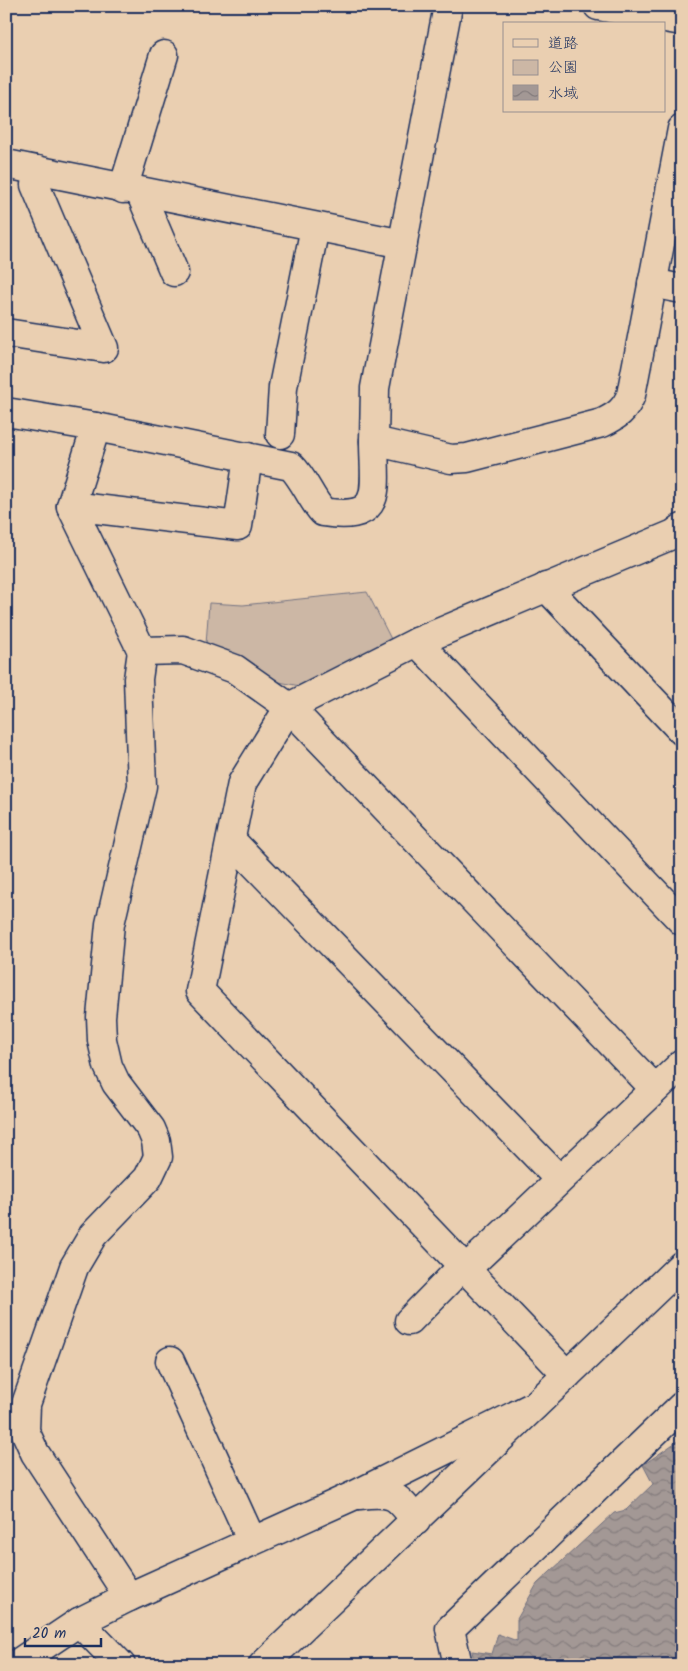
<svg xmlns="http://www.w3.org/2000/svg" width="688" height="1671" viewBox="0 0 688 1671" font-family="Kalam,'Klee One',sans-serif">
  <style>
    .green { fill: #ccb7a5; stroke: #747382 }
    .water { fill: url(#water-waves); stroke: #6d6e7f }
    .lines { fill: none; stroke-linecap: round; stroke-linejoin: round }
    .minor-casing { stroke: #1b2f5e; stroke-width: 31 }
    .minor { stroke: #eacfb1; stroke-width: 28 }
  </style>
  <defs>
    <pattern id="water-waves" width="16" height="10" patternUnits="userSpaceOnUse" patternTransform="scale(1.25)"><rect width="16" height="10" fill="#a39895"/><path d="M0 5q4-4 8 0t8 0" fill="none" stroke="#847c7d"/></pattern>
  </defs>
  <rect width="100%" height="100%" fill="#eacfb1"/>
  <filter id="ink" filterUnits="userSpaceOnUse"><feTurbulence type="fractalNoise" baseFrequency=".02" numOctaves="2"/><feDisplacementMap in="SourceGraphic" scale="10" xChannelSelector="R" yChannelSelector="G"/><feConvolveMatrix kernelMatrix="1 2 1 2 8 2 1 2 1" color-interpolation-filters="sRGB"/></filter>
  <g filter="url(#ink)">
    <polygon class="green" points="367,592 391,639 300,686 279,682 245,660 206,644 209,603 243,605"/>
    <polygon class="water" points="682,1438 682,1665 475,1665 472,1651 492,1654 498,1634 517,1641 517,1619 537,1584 614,1513 626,1510 653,1484 643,1465"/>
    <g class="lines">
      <g class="minor-casing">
        <g id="minor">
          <path d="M448,6L375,388L374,441L451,459L467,458L602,423C617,416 625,410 631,395L682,129"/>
          <polyline points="598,6 682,21"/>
          <polyline points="6,164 403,244"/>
          <polyline points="123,189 164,55"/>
          <polyline points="140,192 174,272"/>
          <polyline points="652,283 682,289"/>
          <polyline points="6,333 104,348 35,185 37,170"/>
          <path d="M6,412L96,427L291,466C305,480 310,498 323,512C386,522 374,489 374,441"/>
          <polyline points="96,427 71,506 142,651"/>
          <polyline points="280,434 283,387 315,227"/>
          <polyline points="71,506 238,526 248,457"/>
          <polyline points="546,587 682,731"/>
          <polyline points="417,642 682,921"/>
          <polyline points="231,840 559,1179"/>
          <polyline points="409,1321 454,1275 466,1269 682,1064"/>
          <polyline points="170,1361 252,1541"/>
          <polyline points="567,1375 200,991 242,783 289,707 417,642 674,534 682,528"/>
          <path d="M359,1495C393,1491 396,1494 416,1521"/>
          <polyline points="129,1597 35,1453 25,1431 26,1404 74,1267 93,1235 148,1178 158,1157 156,1141 151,1129 116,1083 108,1066 102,1040 101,1017 110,924 142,786 138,679 142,651 183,650 235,669 289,707 655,1089"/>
          <polyline points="79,1622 121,1665"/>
          <polyline points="15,1665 79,1622 129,1597 355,1495 534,1406"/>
          <polyline points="263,1665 682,1265"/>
          <polyline points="458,1665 450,1629 682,1406"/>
        </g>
      </g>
      <use href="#minor" class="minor"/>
    </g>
  </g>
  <rect width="688" height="1671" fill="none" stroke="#eacfb1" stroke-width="25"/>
  <rect x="12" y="12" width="663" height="1646" fill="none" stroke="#1b2f5e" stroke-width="2" filter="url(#ink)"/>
  <rect x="503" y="22" width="162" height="90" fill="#eacfb1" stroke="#978f90"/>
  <rect x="513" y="39" width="25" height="8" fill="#eacfb1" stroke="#978f90"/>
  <text x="548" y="48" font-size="15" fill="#1b2f5e">道路</text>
  <rect x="513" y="60" width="25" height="15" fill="#ccb7a5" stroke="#978f90"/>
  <text x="548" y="72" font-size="15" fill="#1b2f5e">公園</text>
  <rect x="513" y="85" width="25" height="15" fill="url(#water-waves)" stroke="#978f90"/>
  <text x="548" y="98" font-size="15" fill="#1b2f5e">水域</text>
  <path d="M25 1638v8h76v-8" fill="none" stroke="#1b2f5e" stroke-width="2.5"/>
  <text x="32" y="1638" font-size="15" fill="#1b2f5e" stroke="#eacfb1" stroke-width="4" paint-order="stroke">20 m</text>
</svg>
